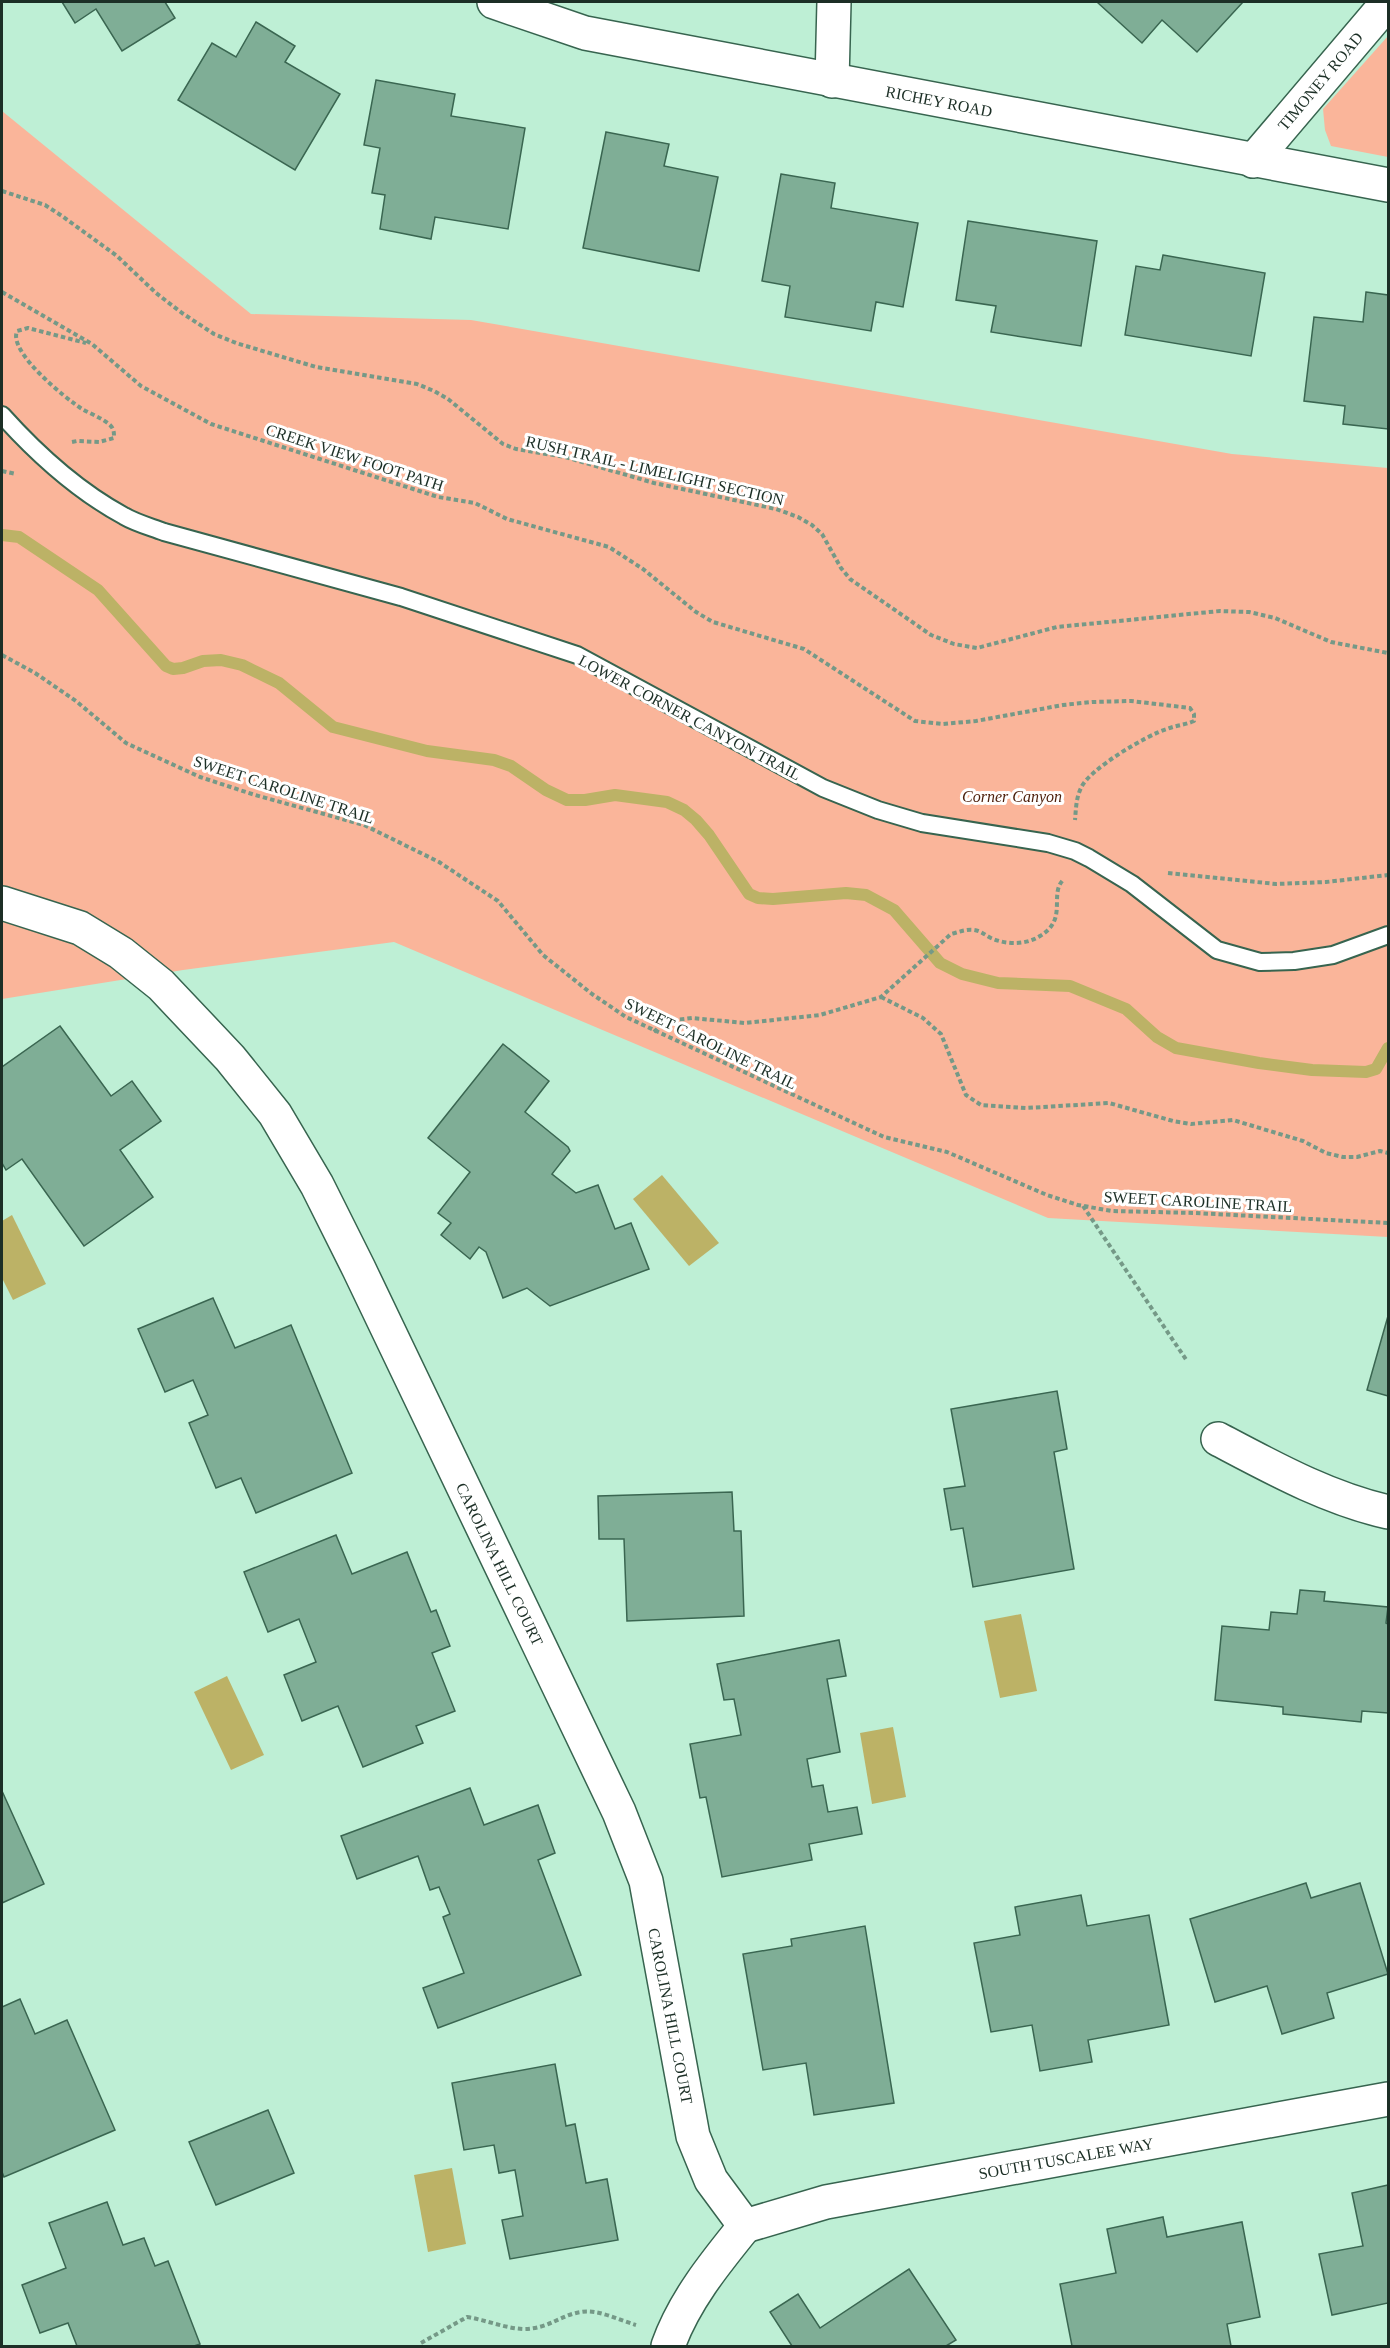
<svg xmlns="http://www.w3.org/2000/svg" width="1390" height="2348" viewBox="0 0 1390 2348" font-family="Georgia,serif">
  <style>
    .green { fill: #fab59a }
    .water { fill: #bcb266 }
    .lines { fill: none; stroke-linecap: round; stroke-linejoin: round }
    .stream { stroke: #bcb266; stroke-width: 12 }
    .building { fill: #7fae96; stroke: #3a6651; stroke-width: 1.5 }
    .service-casing { stroke: #37644f; stroke-width: 20 }
    .minor-casing { stroke: #37644f; stroke-width: 36 }
    .path { stroke: #759987; stroke-width: 4; stroke-dasharray: 4.5 3; stroke-linecap: butt }
    .service { stroke: #fff; stroke-width: 16 }
    .minor { stroke: #fff; stroke-width: 33 }
    .labels { text-anchor: middle; stroke-width: 6; stroke-linejoin: round; paint-order: stroke }
    .street-label { font-size: 16px; fill: #1c2f26; stroke: #fff }
    .park-label { font-size: 16px; font-style: italic; fill: #4c1e0a; stroke: #fff }
  </style>
  <rect width="100%" height="100%" fill="#beefd5"/>
  <g class="green">
    <polygon points="1388,36 1388,157 1331,146 1325,130 1323,109"/>
    <polygon points="2,111 251,314 471,320 1232,454 1388,468 1388,1237 1048,1218 394,942 183,970 2,999"/>
  </g>
  <g class="water">
    <polygon points="662,1175 719,1243 689,1266 633,1199"/>
    <polygon points="12,1215 46,1284 13,1300 2,1278 2,1221"/>
    <polygon points="1021,1614 1037,1691 1000,1698 984,1621"/>
    <polygon points="227,1676 264,1755 231,1770 194,1692"/>
    <polygon points="893,1727 906,1797 872,1804 860,1733"/>
    <polygon points="452,2168 466,2244 428,2252 414,2175"/>
  </g>
  <g class="lines">
    <polyline class="stream" points="2,535 19,537 98,590 166,666 173,669 183,668 203,661 221,660 242,665 279,683 333,727 427,751 494,760 511,766 546,790 567,800 585,800 615,795 667,802 684,810 696,820 709,835 749,894 758,898 773,899 846,893 866,895 894,910 940,963 962,974 998,983 1070,986 1126,1009 1157,1037 1176,1048 1259,1063 1312,1070 1366,1072 1376,1069 1388,1048"/>
  </g>
  <g class="building">
    <polygon points="62,2 165,2 175,18 122,51 96,9 75,23"/>
    <polygon points="1097,2 1243,2 1197,52 1162,20 1142,43"/>
    <polygon points="256,22 295,46 285,62 340,94 295,170 178,100 212,43 236,57"/>
    <polygon points="376,80 455,94 451,116 525,128 508,229 435,217 431,239 380,229 385,195 372,193 380,148 364,145"/>
    <polygon points="606,132 669,144 664,166 718,177 699,271 583,248"/>
    <polygon points="781,174 835,183 831,208 918,223 903,307 876,302 871,331 785,317 790,286 762,281"/>
    <polygon points="968,221 1097,241 1081,346 991,332 996,306 956,300"/>
    <polygon points="1163,255 1265,273 1251,356 1125,335 1136,266 1160,270"/>
    <polygon points="1366,292 1388,295 1388,429 1343,424 1345,406 1304,401 1314,317 1363,322"/>
    <polygon points="60,1026 111,1096 132,1081 161,1121 120,1150 153,1197 84,1246 22,1159 6,1170 2,1163 2,1067"/>
    <polygon points="503,1044 549,1081 525,1112 568,1147 570,1151 552,1174 576,1193 598,1185 615,1229 631,1223 649,1269 550,1306 527,1288 503,1298 486,1252 479,1247 470,1259 441,1235 451,1223 438,1213 470,1172 428,1138"/>
    <polygon points="213,1298 235,1348 291,1325 352,1473 256,1513 241,1478 216,1488 189,1423 208,1415 193,1380 165,1392 138,1329"/>
    <polygon points="1388,1316 1388,1396 1367,1390"/>
    <polygon points="1057,1391 1067,1449 1054,1452 1074,1569 973,1587 963,1528 951,1530 944,1489 965,1486 951,1409"/>
    <polygon points="732,1492 734,1531 741,1531 744,1616 627,1621 624,1539 599,1539 598,1496"/>
    <polygon points="336,1535 352,1574 407,1552 431,1612 436,1610 450,1646 432,1653 455,1711 416,1726 423,1743 363,1767 338,1706 302,1721 284,1675 316,1662 299,1619 268,1632 244,1572"/>
    <polygon points="1300,1590 1325,1592 1324,1601 1388,1607 1386,1623 1388,1624 1388,1713 1362,1711 1361,1722 1283,1714 1283,1707 1215,1700 1222,1626 1269,1630 1271,1612 1297,1614"/>
    <polygon points="839,1640 846,1676 827,1679 840,1752 807,1759 812,1787 823,1785 828,1812 857,1807 862,1834 809,1844 812,1860 722,1877 706,1797 700,1798 690,1744 741,1735 734,1699 724,1700 717,1664"/>
    <polygon points="470,1788 484,1825 538,1805 555,1853 538,1860 581,1975 438,2028 423,1988 464,1973 443,1917 450,1914 439,1887 430,1890 418,1856 357,1879 341,1836"/>
    <polygon points="2,1791 44,1884 2,1903"/>
    <polygon points="1306,1883 1311,1898 1360,1883 1388,1974 1327,1993 1334,2018 1282,2034 1267,1986 1215,2002 1190,1919"/>
    <polygon points="1081,1895 1087,1926 1149,1915 1169,2025 1088,2040 1092,2062 1040,2071 1032,2025 991,2032 974,1943 1020,1935 1015,1907"/>
    <polygon points="865,1926 894,2103 814,2115 806,2063 763,2070 743,1954 792,1946 791,1939"/>
    <polygon points="20,1999 35,2034 67,2020 115,2130 4,2177 2,2172 2,2007"/>
    <polygon points="555,2064 566,2126 575,2124 586,2183 607,2179 618,2240 510,2259 502,2220 523,2216 515,2170 499,2173 494,2145 464,2150 452,2083"/>
    <polygon points="268,2110 294,2173 216,2205 189,2142"/>
    <polygon points="1388,2185 1388,2303 1332,2315 1319,2254 1363,2246 1352,2193"/>
    <polygon points="107,2202 123,2245 144,2238 155,2266 168,2261 200,2344 194,2346 77,2346 68,2323 40,2333 22,2285 66,2268 49,2223"/>
    <polygon points="1163,2217 1167,2237 1242,2222 1260,2317 1227,2324 1231,2346 1072,2346 1060,2284 1116,2273 1107,2229"/>
    <polygon points="909,2269 956,2340 946,2346 792,2346 770,2312 798,2294 820,2328"/>
  </g>
  <g class="lines">
    <g class="service-casing">
      <path id="service" d="M2,415C37,454 78,491 124,516C136,523 151,527 164,532L401,597L577,655L823,788L878,810L922,823L1048,843L1075,851L1089,858L1132,884L1217,950L1260,962L1294,961L1333,955L1388,935"/>
    </g>
    <g class="minor-casing">
      <g id="minor">
        <polyline points="494,2 585,33 1388,185"/>
        <polyline points="832,81 834,2"/>
        <polyline points="1253,161 1388,2"/>
        <path d="M2,903L80,928L121,953L161,985L230,1058L275,1114L317,1185L359,1269L619,1812L646,1881L693,2136L711,2180L745,2226C715,2263 684,2301 668,2346"/>
        <path d="M1218,1439C1273,1468 1327,1498 1388,1512"/>
        <polyline points="745,2226 826,2202 1388,2099"/>
      </g>
    </g>
    <g class="path">
      <polyline points="2,191 45,205 62,216 117,256 156,293 182,313 214,334 236,343 316,367 417,384 434,391 448,399 503,444 516,449 565,457 654,483 776,509 798,517 812,525 822,534 841,568 850,579 931,635 954,644 977,648 1057,627 1220,611 1249,612 1275,618 1331,642 1388,653"/>
      <path d="M2,292L92,344L141,386L211,424L438,497L475,503L507,519L609,547L643,569L696,612L713,622L804,649L915,721L943,724L976,721L1063,705L1092,702L1131,701L1190,708L1194,714V721C1185,725 1177,725 1167,729C1147,735 1089,769 1081,788C1076,798 1076,809 1075,820"/>
      <path d="M72,442L77,441L99,442L114,438C114,432 114,429 110,425C102,418 91,414 82,409C65,398 8,352 17,331L28,328L86,343"/>
      <polyline points="2,471 16,474"/>
      <polyline points="2,655 35,673 76,701 126,743 200,777 255,795 364,825 439,862 498,901 543,955 592,994 626,1017 884,1137 947,1152 1047,1195 1078,1205 1112,1211 1195,1213 1388,1223"/>
      <polyline points="1168,873 1276,884 1326,882 1388,875"/>
      <polyline points="881,997 923,1018 941,1034 966,1095 981,1105 1026,1108 1109,1103 1173,1121 1191,1124 1233,1120 1303,1141 1326,1153 1343,1157 1357,1157 1380,1151 1388,1153"/>
      <path d="M654,1032L663,1023L675,1020L692,1018L745,1023L820,1015L881,997L951,934C959,932 966,929 974,930C981,931 985,935 991,938C1006,945 1026,945 1040,936C1069,919 1048,894 1064,879"/>
      <polyline points="1083,1206 1187,1361"/>
      <path d="M421,2343L467,2317C486,2320 504,2328 523,2329C549,2329 560,2315 581,2312C598,2309 619,2320 636,2325"/>
    </g>
    <use href="#service" class="service"/>
    <use href="#minor" class="minor"/>
  </g>
  <g class="labels">
    <g class="street-label">
      <text transform="translate(1320 81) rotate(-50)" y="6">TIMONEY ROAD</text>
      <text transform="translate(939 101) rotate(11)" y="6">RICHEY ROAD</text>
      <text transform="translate(355 457) rotate(18)" y="6">CREEK VIEW FOOT PATH</text>
      <text transform="translate(655 470) rotate(13)" y="6">RUSH TRAIL - LIMELIGHT SECTION</text>
      <text transform="translate(690 717) rotate(28)" y="6">LOWER CORNER CANYON TRAIL</text>
      <text transform="translate(284 789) rotate(18)" y="6">SWEET CAROLINE TRAIL</text>
      <text transform="translate(711 1043) rotate(26)" y="6">SWEET CAROLINE TRAIL</text>
      <text transform="translate(1198 1201) rotate(3)" y="6">SWEET CAROLINE TRAIL</text>
      <text transform="translate(500 1564) rotate(64)" y="6">CAROLINA HILL COURT</text>
      <text transform="translate(671 2016) rotate(79)" y="6">CAROLINA HILL COURT</text>
      <text transform="translate(1066 2158) rotate(-10)" y="6">SOUTH TUSCALEE WAY</text>
    </g>
    <g class="park-label">
      <text x="1012" y="802">Corner Canyon</text>
    </g>
  </g>
  <rect width="1390" height="2348" fill="none" stroke="#1c2f26" stroke-width="6"/>
</svg>
